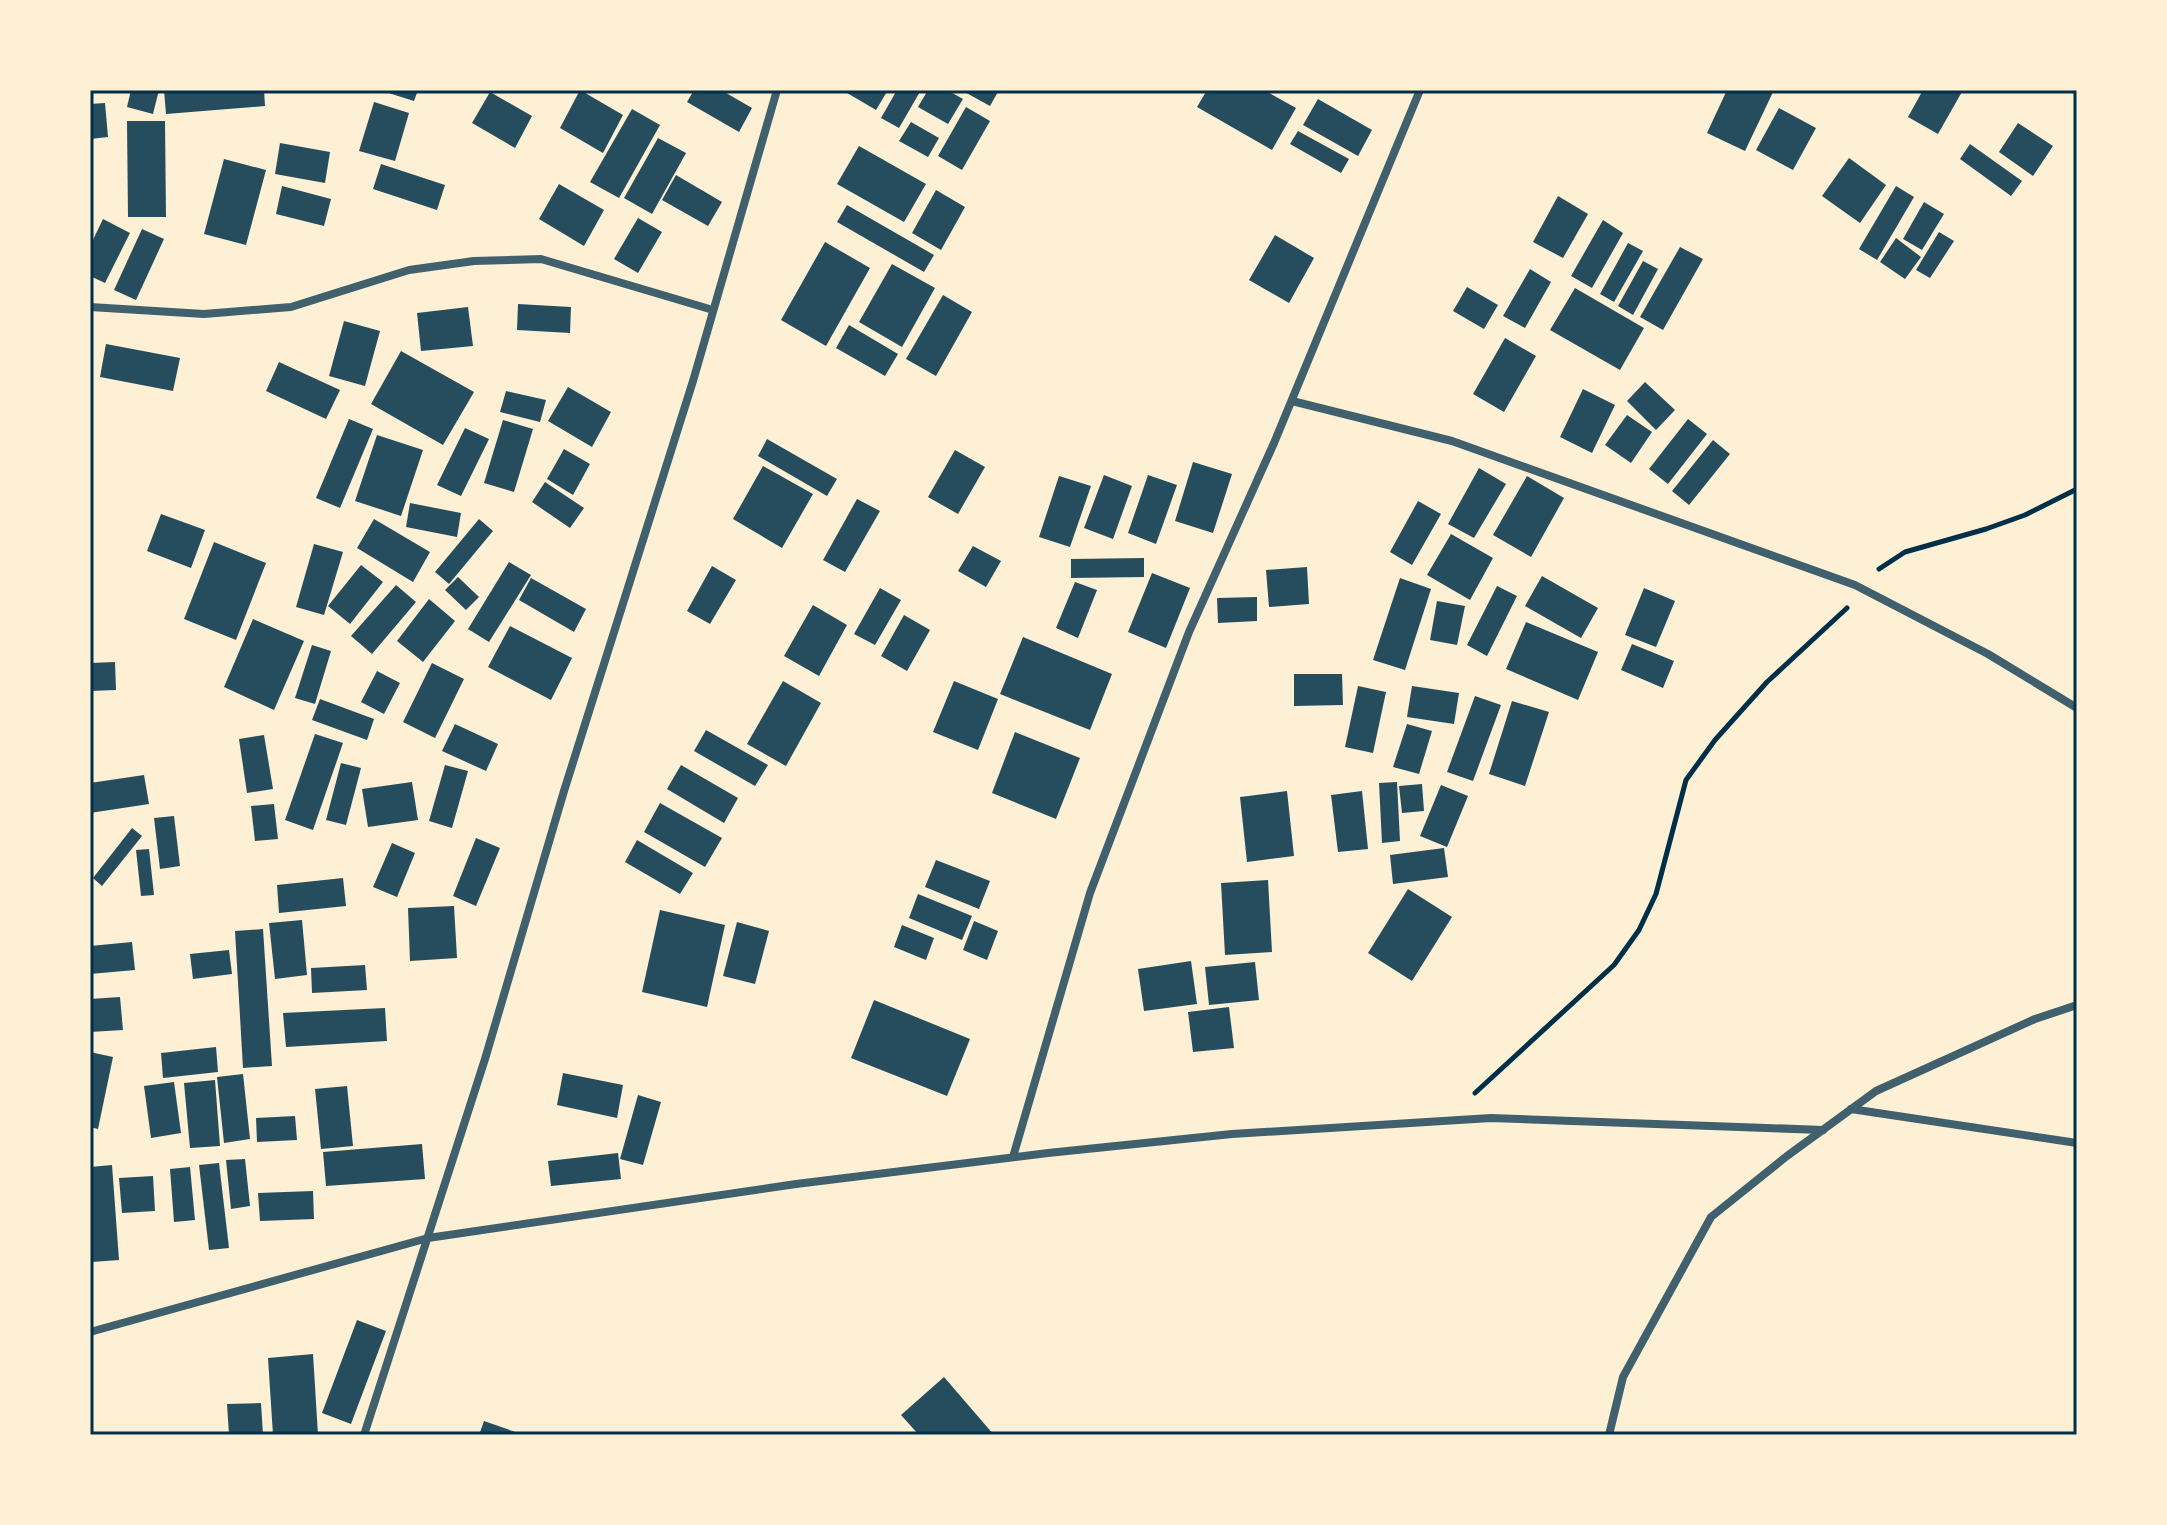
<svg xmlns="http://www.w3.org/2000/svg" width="2167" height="1525" viewBox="0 0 2167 1525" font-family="'Open Sans',sans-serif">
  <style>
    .building { fill: #264d5e }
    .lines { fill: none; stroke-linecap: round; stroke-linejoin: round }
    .path { stroke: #003049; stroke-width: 5 }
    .minor { stroke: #3f606c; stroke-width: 8 }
    .neatline { fill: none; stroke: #003049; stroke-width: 3 }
  </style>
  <rect width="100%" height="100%" fill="#fdf0d5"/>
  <g class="building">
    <polygon points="131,90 159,90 153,114 127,107"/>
    <polygon points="164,90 264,90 265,106 166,114"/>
    <polygon points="379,90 418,90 414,101"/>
    <polygon points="580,90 623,115 603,153 560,128"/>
    <polygon points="694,90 721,90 752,108 739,132 687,102"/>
    <polygon points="842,90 888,90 876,110"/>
    <polygon points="897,90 921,90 899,128 881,118"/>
    <polygon points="928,90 947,90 963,99 948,124 918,107"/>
    <polygon points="961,90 999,90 990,106"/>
    <polygon points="1207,90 1264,90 1296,108 1272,150 1197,107"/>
    <polygon points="1727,90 1774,90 1745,151 1707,133"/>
    <polygon points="1923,90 1963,90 1938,134 1908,117"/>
    <polygon points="490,92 532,116 515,148 472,123"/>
    <polygon points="1318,99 1372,130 1358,156 1303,125"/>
    <polygon points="374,102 409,113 395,161 359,151"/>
    <polygon points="105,103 108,137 90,139 90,104"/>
    <polygon points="966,107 990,121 962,170 938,156"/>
    <polygon points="1779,108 1816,128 1793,170 1756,150"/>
    <polygon points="632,109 660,125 619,198 590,182"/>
    <polygon points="127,121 165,121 166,217 128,217"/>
    <polygon points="911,122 939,138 928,157 899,141"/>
    <polygon points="2018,123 2053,146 2033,176 1999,152"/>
    <polygon points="1298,131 1349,159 1341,173 1290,144"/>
    <polygon points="658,138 686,153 652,214 624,198"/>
    <polygon points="280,143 330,152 325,183 275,174"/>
    <polygon points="1970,144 2022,181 2011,196 1960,159"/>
    <polygon points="859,146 926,184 904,222 837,184"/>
    <polygon points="1849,158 1886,185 1860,223 1822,196"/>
    <polygon points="224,159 266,170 246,245 204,234"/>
    <polygon points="381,164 445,185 437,210 373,189"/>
    <polygon points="676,175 722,202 708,226 662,200"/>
    <polygon points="559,184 604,210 584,246 539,219"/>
    <polygon points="282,186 331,199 324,226 276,214"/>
    <polygon points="1896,186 1914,197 1877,260 1859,249"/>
    <polygon points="936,190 965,207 941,250 912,233"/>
    <polygon points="1558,196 1588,214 1563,258 1533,242"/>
    <polygon points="1924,202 1944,214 1922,250 1903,239"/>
    <polygon points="847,205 934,255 924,272 837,222"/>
    <polygon points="638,218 662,232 638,273 614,259"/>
    <polygon points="103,219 130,233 105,283 90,276 90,246"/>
    <polygon points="1603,220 1623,233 1592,288 1571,276"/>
    <polygon points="142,229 164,239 136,300 114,290"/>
    <polygon points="1939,232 1954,241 1930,278 1916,270"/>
    <polygon points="1275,235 1314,258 1289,303 1249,280"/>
    <polygon points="1896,238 1921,257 1905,279 1880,262"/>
    <polygon points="825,242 870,268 826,346 781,320"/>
    <polygon points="1628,243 1643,251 1614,302 1600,294"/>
    <polygon points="1680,247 1703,259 1663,330 1640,317"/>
    <polygon points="1643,261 1658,269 1633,315 1618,306"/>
    <polygon points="892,264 935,288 902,347 859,322"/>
    <polygon points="1530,269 1551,282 1525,328 1503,316"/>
    <polygon points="1467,287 1498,305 1484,329 1453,311"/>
    <polygon points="1575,288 1644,328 1620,370 1550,330"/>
    <polygon points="943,295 972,312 936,376 906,359"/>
    <polygon points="518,304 571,307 570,333 517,330"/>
    <polygon points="468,307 473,346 421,351 417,313"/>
    <polygon points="344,321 380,331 365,386 329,376"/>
    <polygon points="849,325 898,354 885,376 836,348"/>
    <polygon points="1505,338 1536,356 1504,412 1473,394"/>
    <polygon points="106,344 180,358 173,391 100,377"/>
    <polygon points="401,351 474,392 443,445 371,404"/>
    <polygon points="279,362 340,390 326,419 266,391"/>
    <polygon points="1645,382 1675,410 1656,430 1627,401"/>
    <polygon points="568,387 611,412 592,447 548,421"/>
    <polygon points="1583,389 1615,405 1592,453 1560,437"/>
    <polygon points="506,391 546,400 540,422 500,412"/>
    <polygon points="1627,415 1652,432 1631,463 1605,445"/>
    <polygon points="349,419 373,429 340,508 316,498"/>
    <polygon points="1688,419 1707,434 1668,484 1649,469"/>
    <polygon points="503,420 533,429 514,492 484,483"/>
    <polygon points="465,428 489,439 461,496 437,485"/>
    <polygon points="377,435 423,450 401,516 355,501"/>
    <polygon points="767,439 837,479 827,496 758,456"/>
    <polygon points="1713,440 1730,454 1689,505 1672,491"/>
    <polygon points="564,449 590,464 573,495 547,479"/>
    <polygon points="955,450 985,467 958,514 928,497"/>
    <polygon points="1193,462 1232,474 1213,533 1175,521"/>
    <polygon points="763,466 813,494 782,548 733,519"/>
    <polygon points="1479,468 1506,484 1474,538 1448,524"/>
    <polygon points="1104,475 1132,486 1113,539 1084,528"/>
    <polygon points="1148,475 1177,485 1156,544 1128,533"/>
    <polygon points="1059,476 1091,486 1070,547 1039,537"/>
    <polygon points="1527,476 1564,498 1531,557 1493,535"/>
    <polygon points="545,482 584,508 570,528 532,502"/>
    <polygon points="857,499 880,511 845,572 823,560"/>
    <polygon points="1418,501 1441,514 1412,565 1390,552"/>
    <polygon points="410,503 461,513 457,537 406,527"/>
    <polygon points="161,514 205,530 191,568 147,551"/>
    <polygon points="374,519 430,552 413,582 357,548"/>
    <polygon points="479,519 493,531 449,584 435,572"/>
    <polygon points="1451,534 1493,558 1470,600 1427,575"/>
    <polygon points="214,542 266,563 236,640 184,619"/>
    <polygon points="314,544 343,552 324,615 296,607"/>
    <polygon points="973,546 1001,561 986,587 958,571"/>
    <polygon points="1144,558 1144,577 1071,578 1071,559"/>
    <polygon points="509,562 531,575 489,642 468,629"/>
    <polygon points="361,565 383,582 350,624 328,606"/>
    <polygon points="712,566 736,580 710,624 687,611"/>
    <polygon points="1307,567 1309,604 1269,607 1266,570"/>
    <polygon points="1152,573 1190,588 1166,648 1128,632"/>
    <polygon points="1542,576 1598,608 1581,638 1525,606"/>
    <polygon points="458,577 479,597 466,610 445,590"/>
    <polygon points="531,578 586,609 574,632 519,600"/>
    <polygon points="1400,578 1431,589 1405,670 1373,660"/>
    <polygon points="1075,582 1097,590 1078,638 1056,628"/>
    <polygon points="396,585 416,602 372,654 351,636"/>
    <polygon points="1497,586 1517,596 1487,656 1467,645"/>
    <polygon points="880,588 901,600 875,645 854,634"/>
    <polygon points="1644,588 1675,601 1656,647 1625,635"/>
    <polygon points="1257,597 1257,621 1218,623 1217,598"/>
    <polygon points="429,599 455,621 423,662 397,641"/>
    <polygon points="1437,601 1465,606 1457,645 1430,640"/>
    <polygon points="813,605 847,625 819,676 784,656"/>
    <polygon points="904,615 930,630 907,671 881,656"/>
    <polygon points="253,619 304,641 274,710 224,687"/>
    <polygon points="1526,622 1598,652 1578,700 1506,669"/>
    <polygon points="510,626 572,658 551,700 488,667"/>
    <polygon points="1023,637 1112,674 1090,730 1000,694"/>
    <polygon points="1632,644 1674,661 1663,688 1621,670"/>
    <polygon points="312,645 331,651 315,704 295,698"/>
    <polygon points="115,662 116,690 90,691 90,663"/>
    <polygon points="432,663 464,679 435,738 403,722"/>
    <polygon points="377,671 400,683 384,714 361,702"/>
    <polygon points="1294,674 1342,674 1343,705 1294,706"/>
    <polygon points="783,681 821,703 786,766 747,744"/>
    <polygon points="954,681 998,699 978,750 933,732"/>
    <polygon points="1358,686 1386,692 1373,753 1345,747"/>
    <polygon points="1412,686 1459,693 1454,724 1407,717"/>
    <polygon points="1475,696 1501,705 1473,781 1447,772"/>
    <polygon points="320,699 374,719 367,740 312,720"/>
    <polygon points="1512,701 1549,712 1525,786 1489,774"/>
    <polygon points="455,724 498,744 486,771 442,751"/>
    <polygon points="1407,724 1432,731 1419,774 1393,767"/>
    <polygon points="706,730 768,765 755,786 694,751"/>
    <polygon points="1015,732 1080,758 1056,819 992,793"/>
    <polygon points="315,734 343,743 313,830 285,820"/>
    <polygon points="264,735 273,789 247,793 239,739"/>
    <polygon points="341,763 361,768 346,825 326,820"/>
    <polygon points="445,765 468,771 452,828 429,821"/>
    <polygon points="681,765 738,798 724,823 667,789"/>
    <polygon points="144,775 149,804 90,813 90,783"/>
    <polygon points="412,782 418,820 368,827 362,789"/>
    <polygon points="1397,782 1400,841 1382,843 1379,783"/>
    <polygon points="1422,784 1424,811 1402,813 1399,786"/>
    <polygon points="1441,785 1468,796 1447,847 1420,836"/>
    <polygon points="1287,791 1294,856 1247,862 1240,797"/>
    <polygon points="1362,791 1368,849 1338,852 1331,795"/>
    <polygon points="660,803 722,838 705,867 644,832"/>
    <polygon points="274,804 278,839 255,841 251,806"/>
    <polygon points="174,816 180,866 160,869 154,818"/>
    <polygon points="132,828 142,836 102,886 93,878"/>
    <polygon points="476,838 500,848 476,906 453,896"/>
    <polygon points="637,840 693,873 680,894 625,862"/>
    <polygon points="392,843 415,853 397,897 373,887"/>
    <polygon points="1444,848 1448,877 1393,884 1390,855"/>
    <polygon points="149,849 154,895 141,896 136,850"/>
    <polygon points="936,860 990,881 979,909 925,887"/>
    <polygon points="343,878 346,906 279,913 277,885"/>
    <polygon points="1268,880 1272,952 1225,955 1221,883"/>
    <polygon points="1408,889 1452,917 1412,981 1368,953"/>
    <polygon points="918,894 972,916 962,940 909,918"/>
    <polygon points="454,906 457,958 410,961 408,908"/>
    <polygon points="660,910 725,925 707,1007 642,992"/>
    <polygon points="302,920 307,975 275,979 269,923"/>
    <polygon points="974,921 998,931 987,960 963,950"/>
    <polygon points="737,922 769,931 755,984 723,976"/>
    <polygon points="902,925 934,938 926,960 894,947"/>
    <polygon points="263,929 272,1066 243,1068 235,931"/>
    <polygon points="132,942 135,970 90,974 90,946"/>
    <polygon points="229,950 232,974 193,979 190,954"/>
    <polygon points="1191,961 1197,1004 1144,1011 1138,969"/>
    <polygon points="1255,962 1259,1000 1209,1005 1205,967"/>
    <polygon points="365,965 367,990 312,993 311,968"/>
    <polygon points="120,997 123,1030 90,1032 90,999"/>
    <polygon points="874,1000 970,1039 947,1096 851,1058"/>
    <polygon points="1229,1007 1234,1048 1193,1052 1188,1012"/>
    <polygon points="385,1008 387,1041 286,1047 283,1013"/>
    <polygon points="216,1047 218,1072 163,1078 161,1053"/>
    <polygon points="90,1052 113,1057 98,1129 90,1127"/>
    <polygon points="563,1073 623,1085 617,1118 557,1105"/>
    <polygon points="243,1074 250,1139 224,1143 217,1077"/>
    <polygon points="215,1080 220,1146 190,1148 184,1083"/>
    <polygon points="174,1082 181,1133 151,1138 144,1086"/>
    <polygon points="347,1086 353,1146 321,1149 315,1089"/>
    <polygon points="638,1095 661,1102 643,1165 620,1159"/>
    <polygon points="295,1116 297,1140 257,1142 256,1118"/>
    <polygon points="422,1144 425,1179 326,1186 323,1152"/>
    <polygon points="618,1153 621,1179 551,1186 548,1161"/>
    <polygon points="245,1159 250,1206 231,1209 226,1160"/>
    <polygon points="219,1163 229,1248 209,1250 199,1165"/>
    <polygon points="112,1165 119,1260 92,1262 90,1167"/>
    <polygon points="190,1167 195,1220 174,1222 170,1169"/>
    <polygon points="153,1176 155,1211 122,1213 119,1178"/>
    <polygon points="313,1191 314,1219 260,1221 258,1193"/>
    <polygon points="357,1320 386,1331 351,1424 322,1413"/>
    <polygon points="313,1354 318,1435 273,1435 268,1358"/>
    <polygon points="944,1377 994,1435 919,1435 901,1415"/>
    <polygon points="261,1403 263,1435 229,1435 227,1404"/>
    <polygon points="484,1421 524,1435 479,1435"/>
  </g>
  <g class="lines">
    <g class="path">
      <polyline points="1879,569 1905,552 1986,529 2025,515 2077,489"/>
      <polyline points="1475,1093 1614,965 1639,930 1656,894 1686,780 1715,740 1767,682 1847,608"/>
    </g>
    <g class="minor">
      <polyline points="90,307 204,314 291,307 409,270 474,261 541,259 713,310"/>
      <polyline points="1292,401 1452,441 1855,585 1988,654 2077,708"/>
      <polyline points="1851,1109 2077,1143"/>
      <polyline points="1013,1157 1090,893 1189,632 1274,443 1420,90"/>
      <polyline points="90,1332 428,1238 796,1184 1048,1153 1232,1134 1491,1118 1823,1130"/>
      <polyline points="364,1435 485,1059 564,791 693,381 777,90"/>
      <polyline points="1609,1435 1623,1377 1711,1217 1787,1156 1876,1091 2035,1019 2077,1005"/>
    </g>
  </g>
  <rect width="2167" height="1525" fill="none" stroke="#fdf0d5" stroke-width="184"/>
  <rect x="92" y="92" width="1983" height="1341" class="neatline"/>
</svg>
